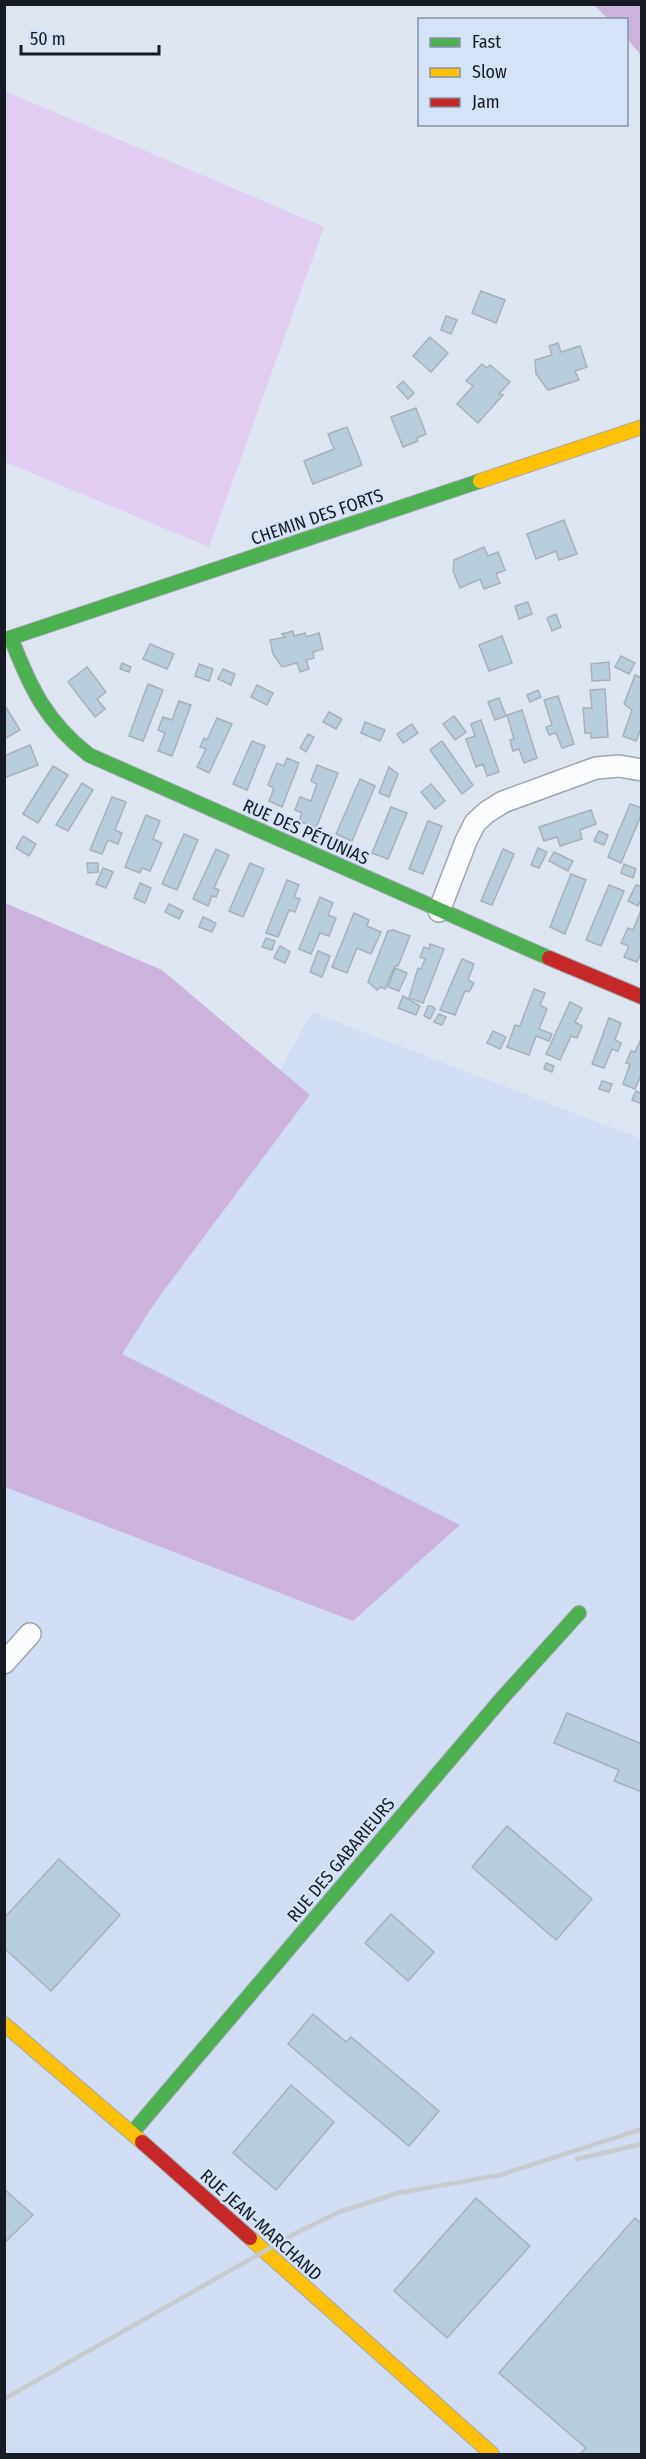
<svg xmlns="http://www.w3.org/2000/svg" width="646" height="2459" viewBox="0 0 646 2459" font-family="'Fira Sans Condensed',sans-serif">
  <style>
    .built { fill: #d0ddf2 }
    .green { fill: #e0cdef }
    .forest { fill: #cdb4dd }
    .building { fill: #b9cedc; stroke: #a8b0b8; stroke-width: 1.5 }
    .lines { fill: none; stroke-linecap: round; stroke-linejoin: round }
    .street-casing { stroke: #a0a6af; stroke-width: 24 }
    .fast-casing { stroke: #a0a6af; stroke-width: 16 }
    .slow-casing { stroke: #a0a6af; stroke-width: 16 }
    .jam-casing { stroke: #a0a6af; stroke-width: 16 }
    .street { stroke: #fafbfd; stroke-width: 21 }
    .fast { stroke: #4caf50; stroke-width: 14 }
    .slow { stroke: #ffc107; stroke-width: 14 }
    .jam { stroke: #c62828; stroke-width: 14 }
    .rail { stroke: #c8cacd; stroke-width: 4.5 }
    .labels { text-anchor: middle; stroke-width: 4.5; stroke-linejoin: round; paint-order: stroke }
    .street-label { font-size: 18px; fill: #171c24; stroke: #d5e3f9 }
  </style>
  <rect width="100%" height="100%" fill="#dde5f1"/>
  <polygon class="built" points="312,1012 641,1139 641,2454 5,2454 4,1486 353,1621 460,1526 122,1354"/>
  <polygon class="green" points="5,91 324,227 209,547 5,462"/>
  <g class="forest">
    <polygon points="594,5 641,5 641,55 627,39 626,20 608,19"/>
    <polygon points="5,903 162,970 310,1095 156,1301 122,1354 460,1525 353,1621 5,1487"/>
  </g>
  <g class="building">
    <polygon points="481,291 505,300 496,323 472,313"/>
    <polygon points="446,316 457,320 451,334 441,330"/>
    <polygon points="430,337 448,353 431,372 413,356"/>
    <polygon points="558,343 561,352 580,346 587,367 575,371 579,380 548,390 536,374 535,360 552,355 549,346"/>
    <polygon points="482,364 487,368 490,365 510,382 499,394 503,395 478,423 457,404 473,386 466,381"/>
    <polygon points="403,381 414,393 408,399 397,387"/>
    <polygon points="416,408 426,434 417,438 418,441 403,447 391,417"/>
    <polygon points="347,427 362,465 313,484 304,461 334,449 328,434"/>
    <polygon points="564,520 577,554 559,560 556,551 536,559 527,534"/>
    <polygon points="484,547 488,556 498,552 505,570 496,574 500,583 484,589 480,579 460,588 453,571 454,560"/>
    <polygon points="528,602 532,614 519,619 515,606"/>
    <polygon points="556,614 561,627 552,631 547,618"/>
    <polygon points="293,631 294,636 305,633 306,637 319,633 323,649 313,652 314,658 306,660 309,669 300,672 297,663 282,667 273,654 270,640 285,637 282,634"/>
    <polygon points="502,636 512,663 489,671 479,645"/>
    <polygon points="150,644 174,654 167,669 143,659"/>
    <polygon points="621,656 635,663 629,674 615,667"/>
    <polygon points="609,662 610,680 592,681 591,664"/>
    <polygon points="122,663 131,667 129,672 120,669"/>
    <polygon points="199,664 213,669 209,681 195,676"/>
    <polygon points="87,667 106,692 97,699 105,709 95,717 68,682"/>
    <polygon points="223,669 235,674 231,685 218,679"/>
    <polygon points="635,675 642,678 642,726 636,741 623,736 632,710 624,704"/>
    <polygon points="148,684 163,690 143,741 129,736"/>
    <polygon points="257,685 273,693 267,705 251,697"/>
    <polygon points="605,689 608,737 591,738 591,733 585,733 583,708 592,708 590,690"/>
    <polygon points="538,690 541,697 530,702 527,695"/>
    <polygon points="558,696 574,744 562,748 556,733 549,735 546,727 552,725 544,700"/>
    <polygon points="499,698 506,716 495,720 488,702"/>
    <polygon points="179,701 191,705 172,756 158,751 165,733 158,730 163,717 172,720"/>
    <polygon points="4,704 20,730 4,739"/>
    <polygon points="522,710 537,758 524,763 519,749 513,751 510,740 514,739 507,715"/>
    <polygon points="329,712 342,719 336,729 323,722"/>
    <polygon points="454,716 466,732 455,740 443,724"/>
    <polygon points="217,718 232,724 209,773 197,767 206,749 200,747 204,738 207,740"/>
    <polygon points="481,720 499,772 487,776 483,764 476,767 466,739 475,736 471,724"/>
    <polygon points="365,722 385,730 380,741 361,733"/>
    <polygon points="412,724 418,733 403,743 397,734"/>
    <polygon points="308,734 314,737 306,752 300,748"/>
    <polygon points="252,741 265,746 247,790 233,784"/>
    <polygon points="442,741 473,785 462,794 430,750"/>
    <polygon points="30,745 38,765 4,778 4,756"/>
    <polygon points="287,758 299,763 282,807 269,801 274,788 268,785 277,763 284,766"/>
    <polygon points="317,765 338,773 316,828 299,821 302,813 295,810 300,797 311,801 317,784 311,781"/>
    <polygon points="53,766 68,775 38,823 23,814"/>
    <polygon points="389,767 398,774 389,797 379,793"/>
    <polygon points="360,779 375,786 352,841 336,834"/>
    <polygon points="82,783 93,790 68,831 56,825"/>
    <polygon points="431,784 445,801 435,809 421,792"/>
    <polygon points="112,797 126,802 115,830 122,833 118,844 108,840 102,854 90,850"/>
    <polygon points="630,804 642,808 642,813 621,863 608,857"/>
    <polygon points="391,807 407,813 388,859 372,853"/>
    <polygon points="591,810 596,824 580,830 582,839 560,846 557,837 544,841 539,827"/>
    <polygon points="146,815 160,821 153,839 162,843 150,871 142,868 140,873 125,867"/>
    <polygon points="428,821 442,826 423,874 409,869"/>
    <polygon points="599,831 608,835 604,845 594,841"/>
    <polygon points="184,834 198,840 177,890 162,884"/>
    <polygon points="23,836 36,844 29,856 16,848"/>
    <polygon points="538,848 547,852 539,868 531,865"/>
    <polygon points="216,849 229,855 214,888 219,890 216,897 212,896 208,906 193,899"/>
    <polygon points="503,849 514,854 492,905 481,901"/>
    <polygon points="554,852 573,861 568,871 549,861"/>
    <polygon points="87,863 98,863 98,872 88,873"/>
    <polygon points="250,863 264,869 243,917 229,911"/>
    <polygon points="624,864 636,869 633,878 621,873"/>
    <polygon points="103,868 113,872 106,888 96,884"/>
    <polygon points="571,874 586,880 565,934 550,927"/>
    <polygon points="287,880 299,885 294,897 300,899 295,912 289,910 278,937 266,933"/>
    <polygon points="140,883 151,888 145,903 134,898"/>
    <polygon points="609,885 624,891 601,946 586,940"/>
    <polygon points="636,885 642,887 642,897 638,906 628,901"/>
    <polygon points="320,897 333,903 328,915 336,918 329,936 320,933 311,954 299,949"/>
    <polygon points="169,904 183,911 179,919 165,912"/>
    <polygon points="642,908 642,951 637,962 624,957 629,946 621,943 628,928 633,930"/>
    <polygon points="354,913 369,920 367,926 381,932 371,954 357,948 347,973 332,967"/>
    <polygon points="203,917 216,923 212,932 199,927"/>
    <polygon points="393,930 410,936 398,966 395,966 385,989 381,987 377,990 368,982 388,931"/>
    <polygon points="266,938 275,941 272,950 262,947"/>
    <polygon points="430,944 444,949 423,1003 409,998 418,968 421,969 425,959 420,957 424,947 429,949"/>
    <polygon points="280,946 290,952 285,963 274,958"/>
    <polygon points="318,951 330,956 322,977 310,972"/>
    <polygon points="462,959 474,964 468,980 474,983 469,992 465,991 455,1015 440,1010"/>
    <polygon points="395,968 407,973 399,991 388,987"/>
    <polygon points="534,989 545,993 540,1005 547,1009 539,1029 552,1034 549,1041 536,1036 529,1055 507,1047 515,1025 520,1026"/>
    <polygon points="403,996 420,1006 416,1015 398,1008"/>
    <polygon points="570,1002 582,1008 575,1022 582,1026 577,1038 571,1036 560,1060 546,1054"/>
    <polygon points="428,1006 432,1006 435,1009 430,1019 424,1016"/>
    <polygon points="439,1014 446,1017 442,1025 434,1022"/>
    <polygon points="609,1018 621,1023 615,1040 621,1043 618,1051 612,1049 604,1068 592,1064"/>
    <polygon points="493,1031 506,1037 500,1049 487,1043"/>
    <polygon points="642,1037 642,1073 635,1089 623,1084 630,1064 626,1063 631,1051 635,1052"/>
    <polygon points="546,1063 554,1066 552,1072 544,1069"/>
    <polygon points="602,1081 612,1084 609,1092 599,1089"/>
    <polygon points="636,1091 642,1094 642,1104 632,1100"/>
    <polygon points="567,1713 642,1744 642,1792 614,1781 619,1770 554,1743"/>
    <polygon points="507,1826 592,1899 556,1940 472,1867"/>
    <polygon points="59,1859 120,1915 51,1991 4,1948 4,1918"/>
    <polygon points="391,1914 434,1952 408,1981 365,1943"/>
    <polygon points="313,2014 346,2042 351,2037 439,2111 409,2146 288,2044"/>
    <polygon points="291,2085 334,2122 276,2190 233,2153"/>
    <polygon points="4,2189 33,2215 4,2243"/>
    <polygon points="476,2198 530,2246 447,2338 394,2291"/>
    <polygon points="635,2218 642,2224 642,2454 580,2454 586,2448 499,2373"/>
  </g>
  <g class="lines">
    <g class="street-casing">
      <g id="street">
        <polyline points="439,911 466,841 475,823 487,812 503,802 596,768 619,766 642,770"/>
        <polyline points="4,1663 30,1634"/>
      </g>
    </g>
    <g class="fast-casing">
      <g id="fast">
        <path d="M11,638C30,687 46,722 89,755L549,958"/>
        <polyline points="4,640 480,481"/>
        <polyline points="132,2133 504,1696 579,1613"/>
      </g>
    </g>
    <g class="slow-casing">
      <g id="slow">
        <polyline points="480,481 642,427"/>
        <polyline points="4,2024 142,2142"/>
        <polyline points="250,2238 492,2454"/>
      </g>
    </g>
    <g class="jam-casing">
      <g id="jam">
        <polyline points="549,958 642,997"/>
        <polyline points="142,2142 250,2238"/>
      </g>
    </g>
    <use href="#street" class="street"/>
    <use href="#fast" class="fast"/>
    <use href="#slow" class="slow"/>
    <use href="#jam" class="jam"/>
    <g class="rail">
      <polyline points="577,2159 642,2144"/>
      <polyline points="4,2399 298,2232 339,2212 398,2193 500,2175 642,2129"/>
    </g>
  </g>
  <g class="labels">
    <g class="street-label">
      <text transform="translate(317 517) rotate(-19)" y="6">CHEMIN DES FORTS</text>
      <text transform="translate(306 832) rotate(24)" y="6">RUE DES PÉTUNIAS</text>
      <text transform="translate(341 1860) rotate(-50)" y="6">RUE DES GABARIEURS</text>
      <text transform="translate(261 2225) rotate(42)" y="6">RUE JEAN-MARCHAND</text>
    </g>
  </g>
  <rect width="646" height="2459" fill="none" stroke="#171c24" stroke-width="12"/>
  <rect x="418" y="18" width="210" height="108" fill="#d5e3f9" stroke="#8993a4" stroke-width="1.5"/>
  <rect x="430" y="38" width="30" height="9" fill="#4caf50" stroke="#8993a4" stroke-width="1.5"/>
  <text x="472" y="48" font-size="18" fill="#171c24">Fast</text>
  <rect x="430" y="68" width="30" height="9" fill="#ffc107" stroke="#8993a4" stroke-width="1.5"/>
  <text x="472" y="78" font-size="18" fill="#171c24">Slow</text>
  <rect x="430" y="98" width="30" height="9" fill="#c62828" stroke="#8993a4" stroke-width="1.5"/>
  <text x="472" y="108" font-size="18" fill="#171c24">Jam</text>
  <path d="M21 45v9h138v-9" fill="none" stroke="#171c24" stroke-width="3"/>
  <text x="30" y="45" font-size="18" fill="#171c24" stroke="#d5e3f9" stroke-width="4.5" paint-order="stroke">50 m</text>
</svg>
